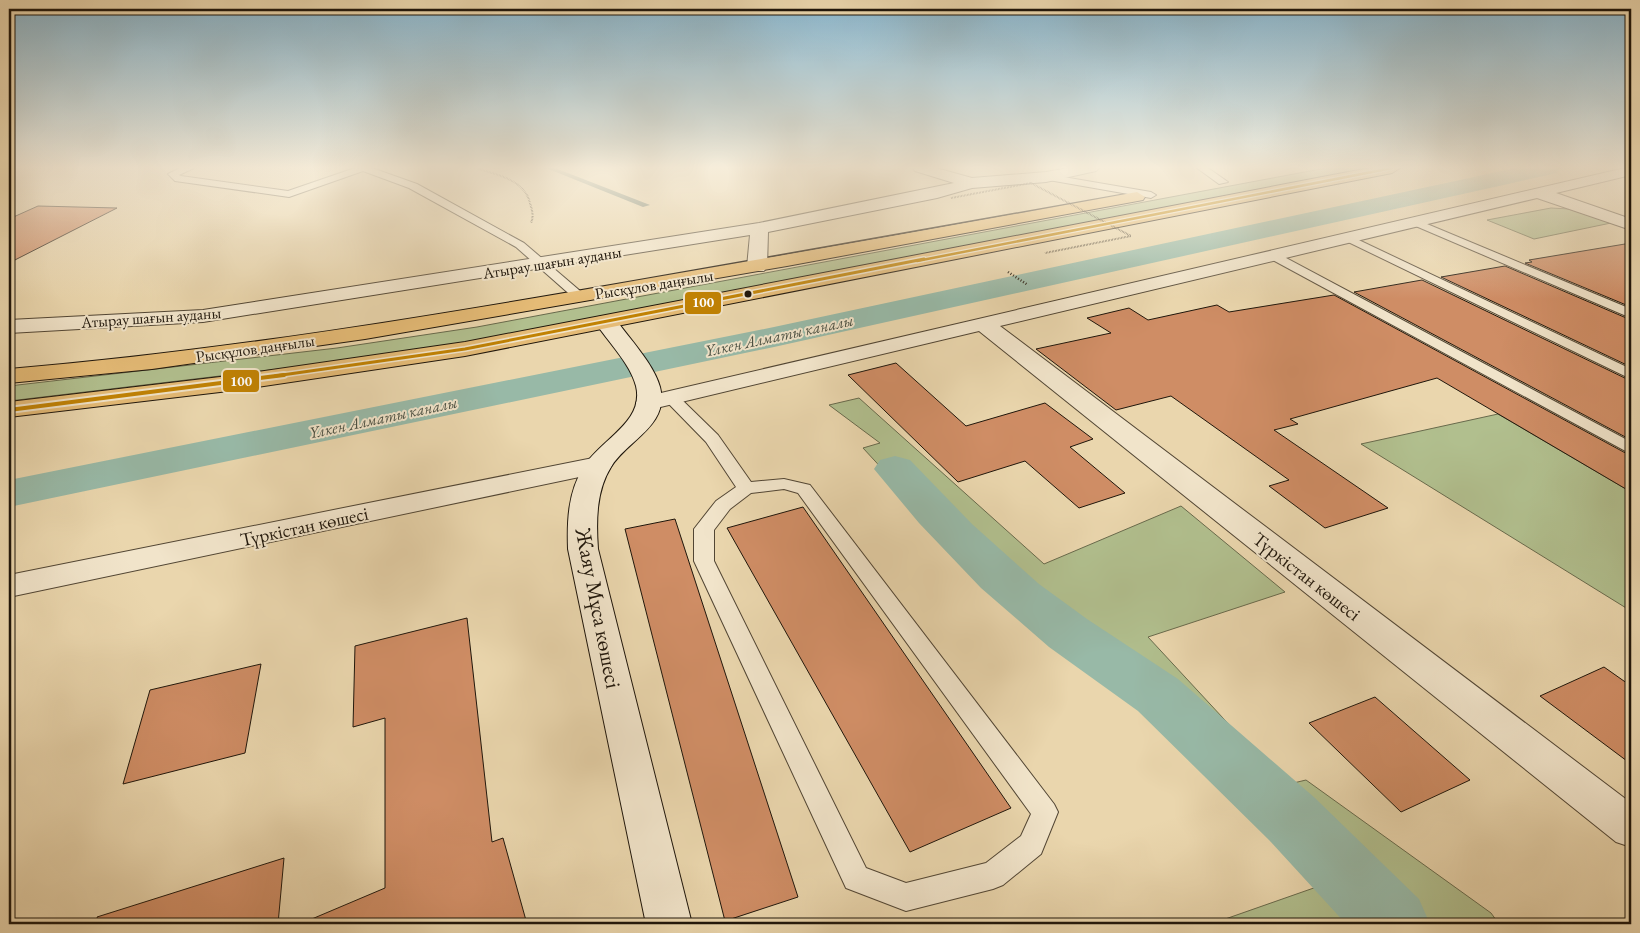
<svg xmlns="http://www.w3.org/2000/svg" width="1640" height="933" viewBox="0 0 1640 933" font-family="'EB Garamond',serif">
  <style>
    .green { fill: #b1bf8e; stroke: #686a4c }
    .lines { fill: none; stroke-linecap: round; stroke-linejoin: round }
    .stream { fill: #687869; fill-rule: evenodd }
    .canal { fill: #98b9a7; fill-rule: evenodd }
    .building { fill: #cf8d65; stroke: #1f160b }
    .lane-casing { stroke: #524634; stroke-width: 2 }
    .street-casing { stroke: #524634; stroke-width: 2 }
    .secondary-casing { stroke: #1f160b; stroke-width: 2 }
    .primary-casing { stroke: #1f160b; stroke-width: 2 }
    .path-far1 { stroke: #1f160b; stroke-width: 2; stroke-dasharray: 0.5 1; stroke-linecap: butt }
    .path { stroke: #1f160b; stroke-width: 2.5; stroke-dasharray: 1 2; stroke-linecap: butt }
    .lane { fill: #f1e4ca; fill-rule: evenodd }
    .street { fill: #f1e4ca; fill-rule: evenodd }
    .secondary { fill: #f1e4ca; fill-rule: evenodd }
    .primary { fill: #e5bb76; fill-rule: evenodd }
    .path-bridge { stroke: #1f160b; stroke-width: 2; stroke-dasharray: 0.5 1; stroke-linecap: butt }
    .bus-1-far2-casing { stroke: #f1e4ca; stroke-width: 5 }
    .bus-1-far1-casing { stroke: #f1e4ca; stroke-width: 6 }
    .bus-1-casing { stroke: #f1e4ca; stroke-width: 8 }
    .bus-1-far2 { stroke: #c18203; stroke-width: 2.5 }
    .bus-1-far1 { stroke: #c18203; stroke-width: 3 }
    .bus-1 { stroke: #c18203; stroke-width: 4 }
    .bus-dot { fill: #1f160b; stroke: #f1e4ca; stroke-width: 2 }
    .labels { text-anchor: middle; stroke-width: 4; stroke-linejoin: round; paint-order: stroke }
    .far-street-label { font-size: 16px; fill: #1f160b; stroke: #f1e4ca }
    .far-water-label { font-size: 16px; font-style: italic; fill: #494f42; stroke: #f1e4ca }
    .street-label { font-size: 19px; fill: #1f160b; stroke: #f1e4ca }
    .near-street-label { font-size: 22px; fill: #1f160b; stroke: #f1e4ca }
    .line-badge { stroke: #f1e4ca; stroke-width: 2 }
    .badge-label { font-size: 14px; text-anchor: middle; font-weight: bold; fill: #fff }
  </style>
  <rect width="100%" height="100%" fill="#ead6ad"/>
  <filter id="stains"><feTurbulence type="fractalNoise" baseFrequency=".004" numOctaves="4"/><feColorMatrix values="0 0 0 0 .2 0 0 0 0 .09 0 0 0 0 .02 0 0 0 .5 -.17"/></filter>
  <radialGradient id="worn" r=".72"><stop offset=".6" stop-color="#630" stop-opacity="0"/><stop offset="1" stop-color="#630" stop-opacity=".3"/></radialGradient>
  <g class="green">
    <polygon points="1326,168 1373,168 485,339 338,362 9,401 9,386 337,348 477,327"/>
    <polygon points="1551,208 1569,209 1611,223 1534,239 1487,220"/>
    <polygon points="859,398 1044,564 1181,506 1285,592 1148,637 1285,785 1306,780 1491,913 1499,924 1211,924 1328,883 1113,677 1029,628 863,448 880,443 829,405"/>
    <polygon points="1498,414 1631,492 1631,611 1361,444"/>
  </g>
  <g class="lines">
    <polygon class="stream" points="546,168 555,168 650,205 643,207"/>
    <g class="canal">
      <polygon points="1516,168 1560,168 1556,173 1548,175 774,347 9,507 9,480 774,327"/>
      <polygon points="895,456 910,460 972,524 1039,584 1087,619 1178,679 1315,798 1419,899 1430,924 1346,924 1269,840 1138,711 1049,647 981,588 919,523 874,469 880,460"/>
    </g>
  </g>
  <g class="building">
    <polygon points="38,206 117,208 9,263 9,219"/>
    <polygon points="1631,243 1631,307 1525,263 1532,262 1529,260"/>
    <polygon points="1505,266 1631,320 1631,367 1441,277"/>
    <polygon points="1422,280 1631,381 1631,440 1354,292"/>
    <polygon points="1334,295 1631,456 1631,492 1437,378 1290,419 1298,424 1274,430 1388,508 1325,528 1269,486 1289,480 1171,396 1116,410 1036,349 1111,333 1087,318 1129,308 1148,320 1217,305 1229,312"/>
    <polygon points="896,363 966,426 1045,403 1093,439 1070,447 1125,493 1079,508 1025,461 958,482 848,375"/>
    <polygon points="803,507 1011,808 910,852 727,528"/>
    <polygon points="675,519 798,897 725,921 625,529"/>
    <polygon points="467,618 492,842 503,838 527,924 300,924 385,888 385,718 353,727 355,646"/>
    <polygon points="261,664 245,753 123,784 150,690"/>
    <polygon points="1604,667 1631,686 1631,764 1540,696"/>
    <polygon points="1375,697 1470,780 1401,812 1309,723"/>
    <polygon points="284,858 278,924 99,924 97,917"/>
  </g>
  <g class="lines">
    <g class="lane-casing">
      <g id="lane">
        <polygon points="180,168 194,168 179,175 181,176 288,191 355,168 372,168 417,184 524,243 586,296 585,299 575,299 516,247 409,188 363,171 289,197 175,181 168,174"/>
        <polygon points="1197,168 1208,168 1228,182 1219,184"/>
        <polygon points="1046,174 1151,192 1156,195 1151,198 1043,179 1041,177"/>
        <polygon points="1415,219 1631,309 1631,318 1411,224 1411,220"/>
        <polygon points="1346,234 1631,369 1631,379 1342,239 1340,237"/>
        <polygon points="1273,251 1631,442 1631,454 1269,258 1267,255"/>
        <path d="M671,393L677,395L718,435L751,482L784,479L810,485L1054,804L1058,812L1041,854L1003,885L993,889L906,911L846,888L694,561V529L716,501L736,487L706,442L663,398ZM784,489L798,493L1031,814L1021,836L986,863L906,883L866,868L714,561V530L730,509L751,493Z"/>
      </g>
    </g>
    <g class="street-casing">
      <g id="street">
        <polygon points="913,168 936,168 972,178 1046,172 1068,168 1099,168 1096,171 1046,182 972,188 937,198 768,232 767,267 764,271 750,271 747,267 750,235 203,322 9,333 9,320 203,310 759,223 954,183 915,171"/>
        <polygon points="1625,168 1631,168 1631,175 1556,193 1631,219 1631,230 1537,198 1000,326 1631,803 1631,847 1616,842 979,331 648,410 639,408 636,403 639,398 648,396"/>
        <polygon points="598,457 608,459 612,465 608,471 9,597 9,575"/>
      </g>
    </g>
    <g class="secondary-casing">
      <path id="secondary" d="M606,316L614,317C628,337 654,364 660,387C670,426 627,440 611,467C596,491 596,522 598,549L692,924H646L568,549C567,521 568,493 583,468C599,440 645,423 636,386C630,363 608,342 595,322L598,317Z"/>
    </g>
    <g class="primary-casing">
      <g id="primary">
        <polygon points="1369,168 1400,168 1392,173 465,356 237,390 9,417 9,402 237,375 465,342"/>
        <path d="M1137,192L1145,197L1143,200L787,266L365,339L152,369L9,383V369C223,351 434,316 645,279C809,251 973,222 1137,192Z"/>
      </g>
    </g>
    <path class="path-far1" d="M476,168C497,175 524,179 530,203C532,210 534,216 531,223"/>
    <polyline class="path" points="1008,272 1028,285"/>
    <use href="#lane" class="lane"/>
    <use href="#street" class="street"/>
    <use href="#secondary" class="secondary"/>
    <use href="#primary" class="primary"/>
    <polyline class="path-bridge" points="951,198 1031,183 1131,236 1045,253"/>
    <g class="bus-1-far2-casing">
      <polyline id="bus-1-far2" points="917,261 1392,168"/>
    </g>
    <g class="bus-1-far1-casing">
      <polyline id="bus-1-far1" points="275,376 465,349 924,259"/>
    </g>
    <g class="bus-1-casing">
      <polyline id="bus-1" points="9,410 284,375"/>
    </g>
    <use href="#bus-1-far2" class="bus-1-far2"/>
    <use href="#bus-1-far1" class="bus-1-far1"/>
    <use href="#bus-1" class="bus-1"/>
  </g>
  <linearGradient id="sky" x2="0" y2="1"><stop stop-color="#88b6ce"/><stop offset="0.56" stop-color="#f6edda"/><stop offset="1" stop-color="#f6edda" stop-opacity="0"/></linearGradient>
  <rect width="1640" height="299" fill="url(#sky)"/>
  <circle class="bus-dot" cx="748" cy="294" r="4.5"/>
  <g class="labels">
    <g class="far-street-label">
      <text transform="translate(552 262) rotate(-9)" y="6">Атырау шағын ауданы</text>
      <text transform="translate(654 284) rotate(-9)" y="6">Рысқұлов даңғылы</text>
      <text transform="translate(151 317) rotate(-4)" y="6">Атырау шағын ауданы</text>
      <text transform="translate(255 348) rotate(-8)" y="6">Рысқұлов даңғылы</text>
    </g>
    <g class="far-water-label">
      <text transform="translate(779 335) rotate(-12)" y="6">Үлкен Алматы каналы</text>
      <text transform="translate(383 417) rotate(-12)" y="6">Үлкен Алматы каналы</text>
    </g>
    <g class="street-label">
      <text transform="translate(304 526) rotate(-12)" y="7">Түркістан көшесі</text>
      <text transform="translate(1307 576) rotate(38)" y="7">Түркістан көшесі</text>
    </g>
    <g class="near-street-label">
      <text transform="translate(599 608) rotate(79)" y="8">Жаяу Мұса көшесі</text>
    </g>
  </g>
  <g class="line-badge">
    <rect x="684" y="291" width="38" height="24" rx="5" fill="#c18203"/>
    <rect x="222" y="369" width="38" height="24" rx="5" fill="#c18203"/>
  </g>
  <g class="badge-label">
    <text x="703" y="307">100</text>
    <text x="241" y="386">100</text>
  </g>
  <rect width="1640" height="933" fill="none" stroke="#ead6ad" stroke-width="30"/>
  <rect x="10" y="10" width="1620" height="913" fill="none" stroke="#1f160b" stroke-width="2.5"/>
  <rect x="15" y="15" width="1610" height="903" fill="none" stroke="#1f160b"/>
  <rect width="100%" height="100%" filter="url(#stains)"/>
  <rect width="100%" height="100%" fill="url(#worn)"/>
</svg>
